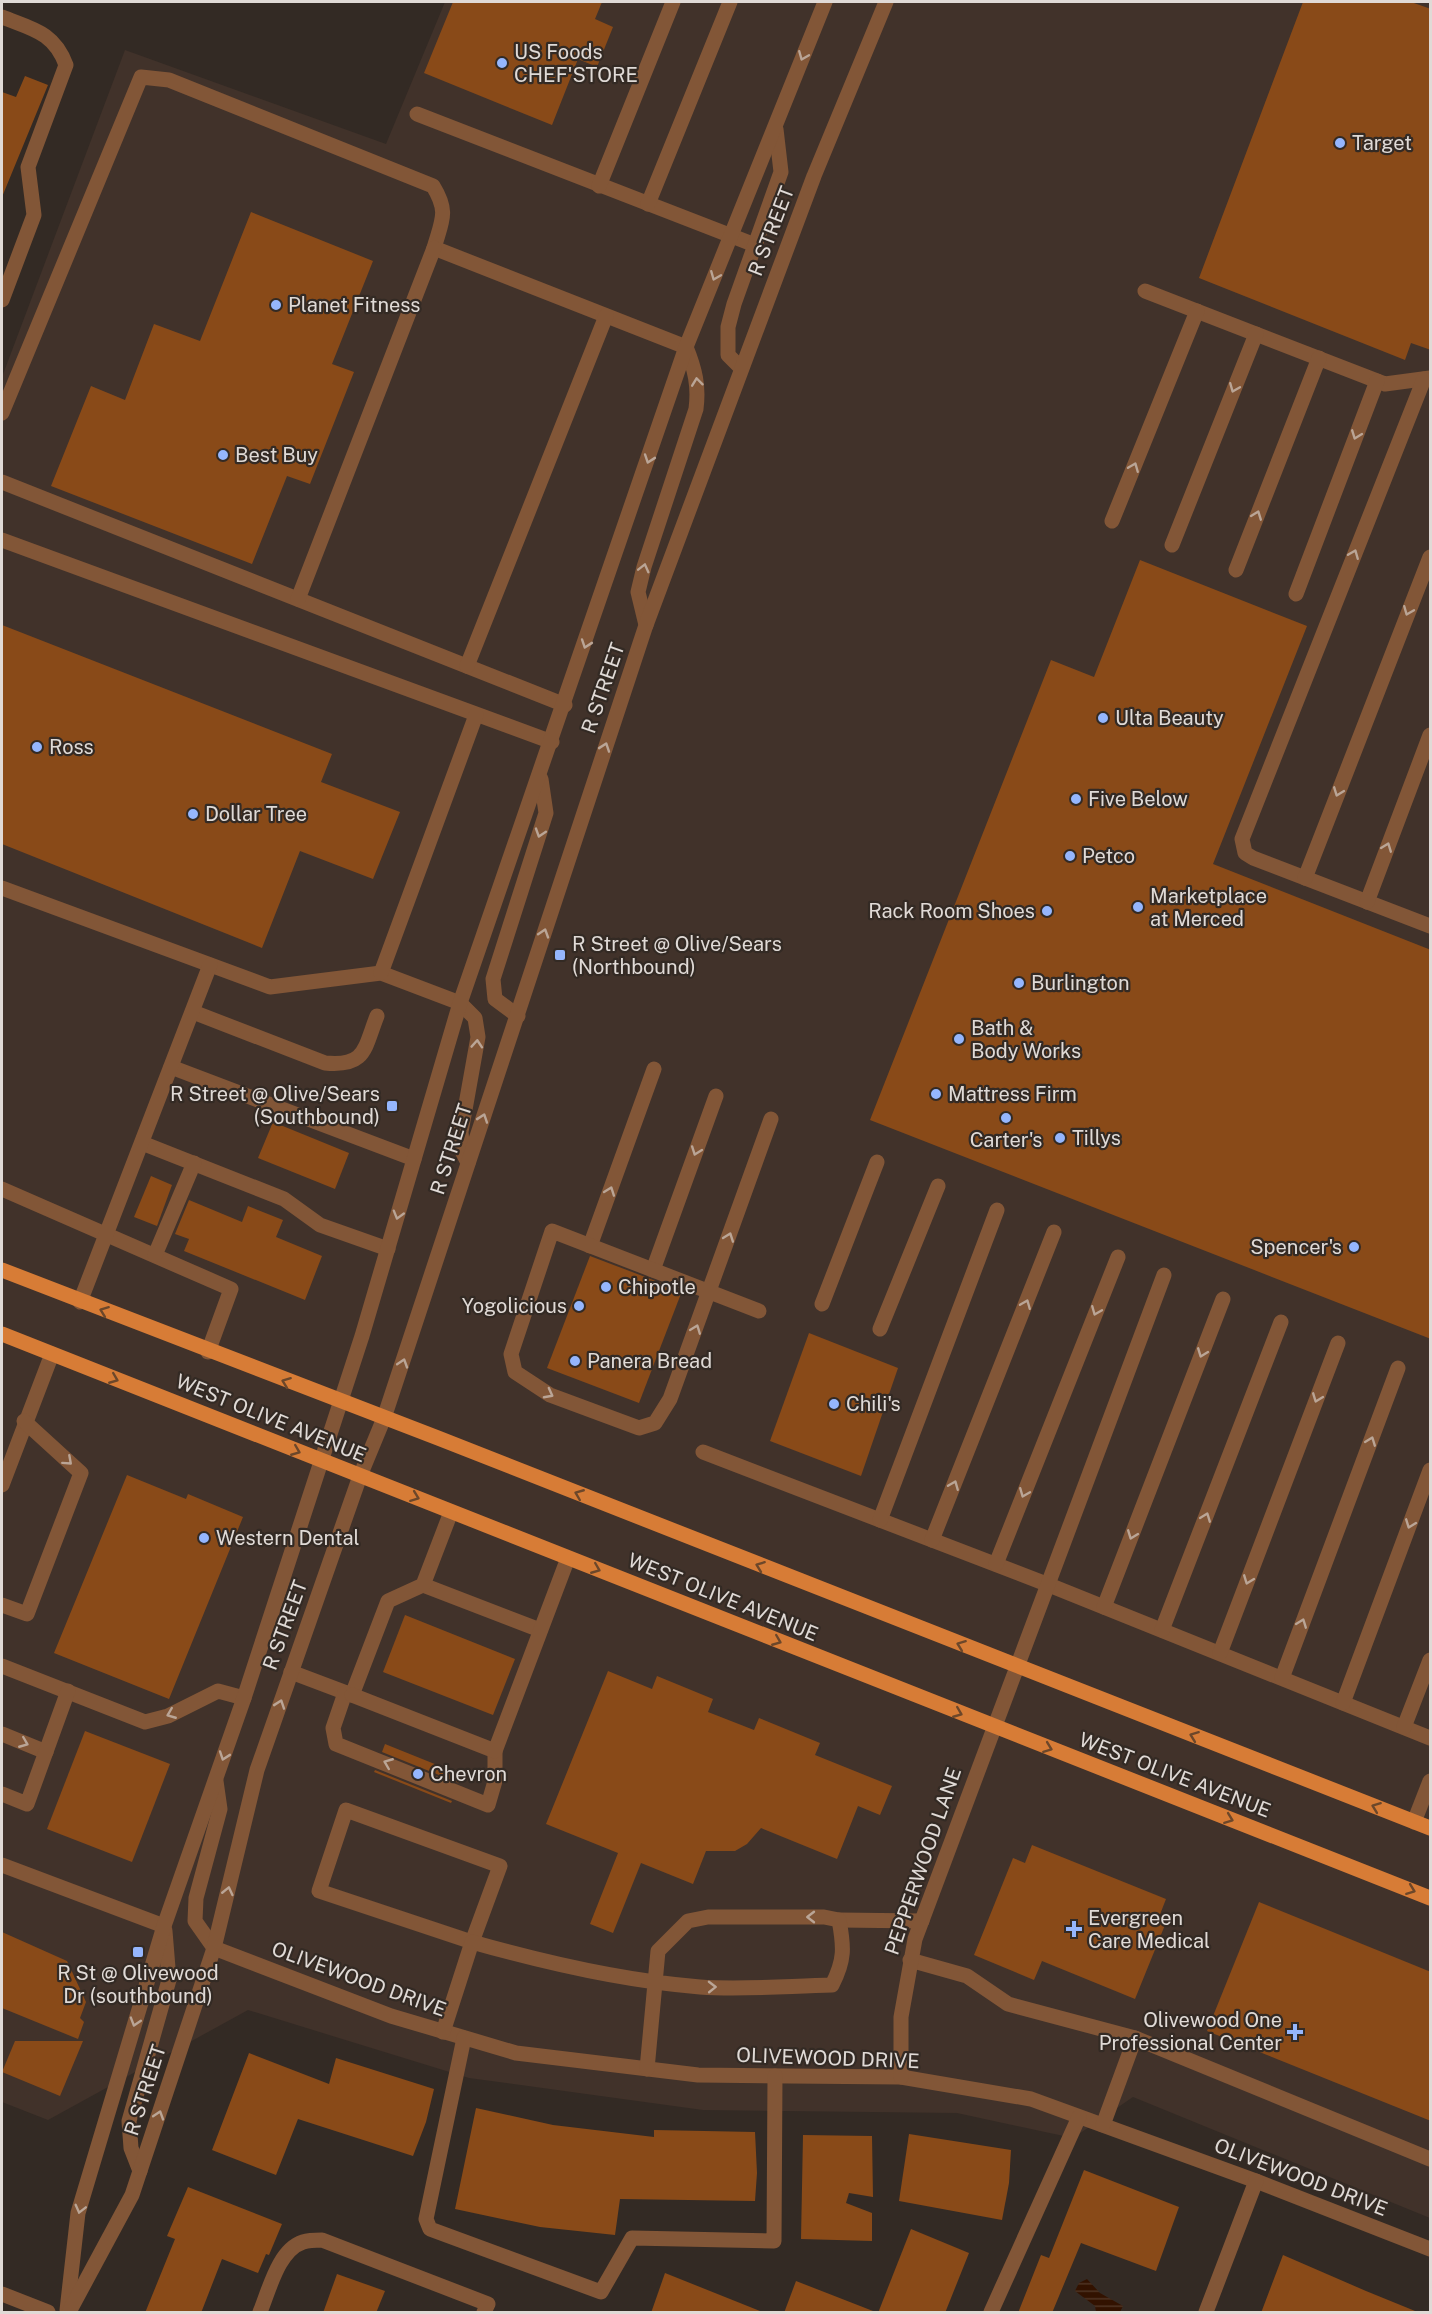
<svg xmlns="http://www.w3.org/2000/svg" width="1432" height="2314" viewBox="0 0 1432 2314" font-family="'Public Sans',sans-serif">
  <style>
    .built { fill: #41322a }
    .water { fill: url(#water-rules) }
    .building { fill: #894a18 }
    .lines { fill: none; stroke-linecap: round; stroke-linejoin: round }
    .minor { stroke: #825637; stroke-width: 15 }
    .major { stroke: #d77c36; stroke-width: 15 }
    .oneway { stroke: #baa596 }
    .oneway2 { stroke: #6c472a }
    .poi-dot { fill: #95b6fd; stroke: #332a24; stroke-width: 2 }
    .labels { text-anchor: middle; stroke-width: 4.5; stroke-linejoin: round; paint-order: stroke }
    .poi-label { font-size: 20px; fill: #e0dad6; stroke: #332a24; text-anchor: start }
    .street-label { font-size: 20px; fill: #e0dad6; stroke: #332a24 }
  </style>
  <defs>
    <pattern id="water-rules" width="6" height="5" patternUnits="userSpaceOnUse" patternTransform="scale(1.5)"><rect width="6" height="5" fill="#321200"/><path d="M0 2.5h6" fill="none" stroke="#4f3424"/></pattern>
  </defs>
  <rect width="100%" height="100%" fill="#332a24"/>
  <polygon class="built" points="445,2 1430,2 1430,2218 1133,2097 1073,2138 957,2113 703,2110 469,2078 248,2010 48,2120 2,2102 2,377 125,50 386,144"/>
  <polygon class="water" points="1087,2279 1100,2293 1123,2306 1120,2312 1096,2312 1095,2306 1075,2291 1079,2283"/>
  <g class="building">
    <polygon points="453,2 602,2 595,19 613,27 597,67 578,59 552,125 424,73"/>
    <polygon points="1303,2 1411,2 1431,9 1431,350 1411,343 1405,360 1199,278"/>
    <polygon points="25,76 48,85 2,197 2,92 16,97"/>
    <polygon points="251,212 373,261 332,364 354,372 310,484 287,476 252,564 51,486 91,386 125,400 154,324 200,341"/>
    <polygon points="1140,560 1307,626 1213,864 1431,950 1431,1339 870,1120 1051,660 1094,677"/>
    <polygon points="2,625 332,754 321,782 400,812 373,879 300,851 262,948 2,844"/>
    <polygon points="273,1122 349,1153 335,1189 258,1158"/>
    <polygon points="151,1176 172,1185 157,1226 134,1217"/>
    <polygon points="189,1200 242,1222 248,1206 283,1220 276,1237 322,1256 305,1300 184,1251 189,1239 175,1234"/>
    <polygon points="590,1256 682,1291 639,1403 547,1368"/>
    <polygon points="809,1333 898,1368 861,1476 770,1441"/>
    <polygon points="127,1475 186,1499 188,1494 243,1517 169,1699 54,1653"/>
    <polygon points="405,1615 515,1659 493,1715 383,1672"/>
    <polygon points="608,1671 652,1689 657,1676 713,1699 708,1712 754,1730 759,1718 820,1743 815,1755 892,1786 880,1815 858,1806 837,1859 761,1828 747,1844 735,1851 706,1851 693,1884 641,1863 613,1933 590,1924 618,1853 546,1824"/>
    <polygon points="85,1731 170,1764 132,1862 47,1829"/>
    <polygon points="385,1744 462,1775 459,1783 382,1752"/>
    <polygon points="375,1770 452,1801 451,1803 374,1772"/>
    <polygon points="1032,1845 1166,1899 1159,1917 1167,1920 1135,1999 1042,1961 1034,1980 974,1955 1013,1858 1025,1863"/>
    <polygon points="1259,1902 1431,1972 1431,2121 1207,2031"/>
    <polygon points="2,1932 67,1961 86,2002 80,2018 84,2022 78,2039 2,2008"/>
    <polygon points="15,2041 83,2041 60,2096 2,2072"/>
    <polygon points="249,2053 329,2084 336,2058 434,2089 426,2122 413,2156 298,2119 276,2175 212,2150"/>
    <polygon points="476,2108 553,2125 654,2137 654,2130 755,2132 757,2173 755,2201 620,2199 615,2235 540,2227 455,2209"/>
    <polygon points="909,2134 1011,2150 1009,2183 1002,2220 899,2201"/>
    <polygon points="803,2135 872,2136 873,2197 849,2193 846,2203 872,2213 872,2241 801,2239"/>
    <polygon points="1084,2170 1179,2207 1156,2271 1081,2243 1052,2313 1018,2313 1041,2255 1049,2258"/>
    <polygon points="188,2187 282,2224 269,2255 266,2254 258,2273 222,2259 201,2313 145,2313 175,2239 167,2236"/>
    <polygon points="911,2229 969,2253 945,2313 878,2313"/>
    <polygon points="1283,2255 1366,2291 1420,2313 1261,2313"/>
    <polygon points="665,2273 760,2311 760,2313 651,2313"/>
    <polygon points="337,2274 385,2291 376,2313 323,2313"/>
    <polygon points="796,2281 873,2311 873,2313 784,2313"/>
  </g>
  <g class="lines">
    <g class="minor">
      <path d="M2,17C32,29 54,32 66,65L28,167L34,215L2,300"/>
      <polyline points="417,114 755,245"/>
      <polyline points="599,186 673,2"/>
      <polyline points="648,204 730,2"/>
      <polyline points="1145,291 1385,384 1430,378"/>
      <polyline points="741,368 728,355 728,327 734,304 781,172 776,129"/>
      <polyline points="1424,379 1242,839 1245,853 1253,858 1430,926"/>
      <path d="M2,413L141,77L169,80L433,186C449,212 442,220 434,248L686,347C695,369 699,386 696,409L644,567L638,592L646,625"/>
      <polyline points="2,482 565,705"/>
      <polyline points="1112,521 1197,311"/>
      <polyline points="2,540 552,742"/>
      <polyline points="1172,545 1256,334"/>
      <polyline points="1236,570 1319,358"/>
      <polyline points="1296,594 1377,381"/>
      <polyline points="298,599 434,248"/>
      <polyline points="467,666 606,316"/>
      <polyline points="1305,878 1430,557"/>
      <polyline points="2,888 270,987 381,973 460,1003 475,1018 478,1037 461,1132 463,1153 468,1163"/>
      <polyline points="1367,902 1430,735"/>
      <polyline points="381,973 476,715"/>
      <path d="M193,1012L325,1063C366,1067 364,1049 377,1016"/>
      <polyline points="518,1016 495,999 493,979 546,813 541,779"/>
      <polyline points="171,1067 414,1159"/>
      <polyline points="142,1143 284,1199 320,1225 388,1249"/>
      <polyline points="2,1189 231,1289 208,1352"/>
      <polyline points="590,1246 654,1069"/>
      <polyline points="155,1255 194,1163"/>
      <polyline points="653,1270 716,1096"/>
      <polyline points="80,1302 210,965"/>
      <polyline points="822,1304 877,1162"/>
      <path d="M759,1311C690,1284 621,1257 552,1231L511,1354L515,1372L550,1395L639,1428L655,1423L670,1399L771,1119"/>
      <polyline points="880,1329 938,1186"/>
      <polyline points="703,1452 1049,1585 1430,1738"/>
      <polyline points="2,1485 52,1354"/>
      <polyline points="880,1520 997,1210"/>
      <polyline points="932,1540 1054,1232"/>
      <polyline points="996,1564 1118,1257"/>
      <polyline points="423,1585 540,1630"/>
      <polyline points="2,1605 27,1614 81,1473 24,1421"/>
      <polyline points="1104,1607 1223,1299"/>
      <polyline points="1162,1630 1281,1322"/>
      <polyline points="1220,1653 1338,1343"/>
      <polyline points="2,1666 145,1722 168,1716 218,1691 244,1698"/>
      <polyline points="291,1672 352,1695 388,1601 423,1585 451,1512"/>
      <polyline points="1282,1678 1398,1368"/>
      <polyline points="345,1693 333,1728 336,1744 488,1805 495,1781 495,1751"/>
      <polyline points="352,1695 495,1751 568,1558"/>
      <polyline points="1343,1703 1430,1470"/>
      <polyline points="1404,1727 1430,1660"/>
      <polyline points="2,1734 46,1752"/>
      <polyline points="2,1794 27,1804 68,1691"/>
      <polygon points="346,1810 500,1866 472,1942 319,1891"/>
      <polyline points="1414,1822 1430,1781"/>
      <polyline points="2,1865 164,1926"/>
      <polyline points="839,1920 922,1921"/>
      <polyline points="214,1948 391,2016 516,2053 698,2075 901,2077 1031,2099 1256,2181 1430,2249"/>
      <polyline points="214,1948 195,1921 196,1898 220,1809 216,1781"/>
      <polyline points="910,1960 967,1976 1008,2004 1135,2038 1430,2159"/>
      <path d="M443,2032L472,1942C546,1963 623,1981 700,1987C743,1990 788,1986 832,1985C845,1960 844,1947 839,1920L824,1917H708L688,1921L658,1951L647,2069"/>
      <polyline points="464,2038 426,2219 430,2229 601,2292 632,2238 774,2241 775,2076"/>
      <polyline points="901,2077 901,2017 915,1939 1164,1275"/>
      <polyline points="1103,2125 1135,2038"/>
      <polyline points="140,2171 131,2148 129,2121 169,1980 165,1931"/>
      <polyline points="2,2294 48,2312"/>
      <polyline points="67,2310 78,2213 164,1926 244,1698 362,1336 460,1003 686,347 825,2"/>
      <polyline points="69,2312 132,2195 214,1948 257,1770 360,1476 384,1418 646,625 814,176 886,2"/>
      <path d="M260,2312C269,2291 278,2250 303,2242C309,2240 316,2240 322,2240L488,2304L484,2312"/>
      <polyline points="991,2312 1079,2117"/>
      <polyline points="1206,2312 1256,2181"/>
    </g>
    <g class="major">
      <polyline points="2,1270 438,1438 1430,1828"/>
      <polyline points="2,1334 1430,1898"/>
    </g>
  </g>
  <defs><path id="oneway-chevron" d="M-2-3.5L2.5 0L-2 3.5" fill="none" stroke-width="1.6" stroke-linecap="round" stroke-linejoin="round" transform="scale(1.5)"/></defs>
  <g class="oneway">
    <use href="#oneway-chevron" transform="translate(803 56) rotate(112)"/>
    <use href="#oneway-chevron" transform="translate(715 276) rotate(112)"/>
    <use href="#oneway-chevron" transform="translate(697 382) rotate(-97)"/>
    <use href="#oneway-chevron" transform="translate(1234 388) rotate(112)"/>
    <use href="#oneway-chevron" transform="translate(1356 435) rotate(111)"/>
    <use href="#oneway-chevron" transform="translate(649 459) rotate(109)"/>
    <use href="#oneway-chevron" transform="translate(1134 467) rotate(-68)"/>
    <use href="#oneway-chevron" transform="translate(1257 515) rotate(-69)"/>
    <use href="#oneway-chevron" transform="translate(1354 554) rotate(-68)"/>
    <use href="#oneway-chevron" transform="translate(644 568) rotate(-76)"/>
    <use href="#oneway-chevron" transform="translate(1408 611) rotate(112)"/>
    <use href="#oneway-chevron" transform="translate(586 644) rotate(109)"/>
    <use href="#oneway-chevron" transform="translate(605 747) rotate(-71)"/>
    <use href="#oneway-chevron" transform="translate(1338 792) rotate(111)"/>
    <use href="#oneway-chevron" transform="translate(540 833) rotate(108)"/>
    <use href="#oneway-chevron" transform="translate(1387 847) rotate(-69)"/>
    <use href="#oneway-chevron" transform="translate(544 933) rotate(-72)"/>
    <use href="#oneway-chevron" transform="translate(477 1044) rotate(-86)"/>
    <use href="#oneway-chevron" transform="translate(483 1118) rotate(-71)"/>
    <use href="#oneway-chevron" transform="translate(696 1151) rotate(110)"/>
    <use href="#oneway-chevron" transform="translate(610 1191) rotate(-70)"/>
    <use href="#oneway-chevron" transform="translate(398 1215) rotate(106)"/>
    <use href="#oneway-chevron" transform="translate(729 1237) rotate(-70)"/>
    <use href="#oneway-chevron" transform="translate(1026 1304) rotate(-68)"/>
    <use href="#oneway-chevron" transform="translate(1096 1311) rotate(112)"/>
    <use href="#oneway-chevron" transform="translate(696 1329) rotate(-69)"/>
    <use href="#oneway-chevron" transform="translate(1202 1353) rotate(111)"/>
    <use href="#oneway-chevron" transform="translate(403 1363) rotate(-72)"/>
    <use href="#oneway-chevron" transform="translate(549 1394) rotate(28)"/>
    <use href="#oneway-chevron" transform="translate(1317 1398) rotate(111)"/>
    <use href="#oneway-chevron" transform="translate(1371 1441) rotate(-69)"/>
    <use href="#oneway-chevron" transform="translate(68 1461) rotate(42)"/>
    <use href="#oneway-chevron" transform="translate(954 1485) rotate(-68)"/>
    <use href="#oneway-chevron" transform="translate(1024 1493) rotate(112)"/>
    <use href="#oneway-chevron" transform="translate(1206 1517) rotate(-69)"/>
    <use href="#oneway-chevron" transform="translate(1410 1524) rotate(111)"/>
    <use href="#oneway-chevron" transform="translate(1132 1535) rotate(111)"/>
    <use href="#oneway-chevron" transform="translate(1248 1580) rotate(111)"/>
    <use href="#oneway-chevron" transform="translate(1302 1623) rotate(-69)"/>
    <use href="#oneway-chevron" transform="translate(280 1704) rotate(-71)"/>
    <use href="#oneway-chevron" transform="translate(171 1714) rotate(158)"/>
    <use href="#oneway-chevron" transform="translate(24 1743) rotate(22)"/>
    <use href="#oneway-chevron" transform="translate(224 1756) rotate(109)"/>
    <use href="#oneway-chevron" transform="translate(388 1763) rotate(-158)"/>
    <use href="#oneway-chevron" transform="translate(228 1891) rotate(-77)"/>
    <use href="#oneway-chevron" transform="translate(811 1917) rotate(180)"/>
    <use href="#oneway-chevron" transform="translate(712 1987) rotate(-1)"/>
    <use href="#oneway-chevron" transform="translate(135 2022) rotate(107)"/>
    <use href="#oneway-chevron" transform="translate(159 2115) rotate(-72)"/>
    <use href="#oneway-chevron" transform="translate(80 2209) rotate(104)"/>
  </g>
  <g class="oneway2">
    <use href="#oneway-chevron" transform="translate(104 1311) rotate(-159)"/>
    <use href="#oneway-chevron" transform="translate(114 1379) rotate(22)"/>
    <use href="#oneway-chevron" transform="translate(286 1382) rotate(-159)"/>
    <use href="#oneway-chevron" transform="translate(296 1451) rotate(22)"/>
    <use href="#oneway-chevron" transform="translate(579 1494) rotate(-158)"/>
    <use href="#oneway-chevron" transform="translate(415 1497) rotate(21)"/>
    <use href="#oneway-chevron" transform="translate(760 1566) rotate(-159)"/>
    <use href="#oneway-chevron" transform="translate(596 1569) rotate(22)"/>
    <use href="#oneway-chevron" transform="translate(777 1641) rotate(22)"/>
    <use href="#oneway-chevron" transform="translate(961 1645) rotate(-159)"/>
    <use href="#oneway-chevron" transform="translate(958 1713) rotate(22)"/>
    <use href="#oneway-chevron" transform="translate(1194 1736) rotate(-159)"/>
    <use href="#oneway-chevron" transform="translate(1048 1748) rotate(21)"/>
    <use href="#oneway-chevron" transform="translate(1376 1807) rotate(-159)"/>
    <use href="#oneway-chevron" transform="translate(1229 1819) rotate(21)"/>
    <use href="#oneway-chevron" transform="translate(1411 1890) rotate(21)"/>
  </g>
  <g class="poi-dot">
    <circle cx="502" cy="63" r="6"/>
    <circle cx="1340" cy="143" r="6"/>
    <circle cx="276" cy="305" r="6"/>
    <circle cx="223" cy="455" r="6"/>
    <circle cx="1103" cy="718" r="6"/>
    <circle cx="37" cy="747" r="6"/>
    <circle cx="1076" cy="799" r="6"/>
    <circle cx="193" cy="814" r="6"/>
    <circle cx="1070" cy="856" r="6"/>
    <circle cx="1138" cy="907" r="6"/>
    <circle cx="1047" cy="911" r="6"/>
    <rect x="554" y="949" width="12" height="12" rx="3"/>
    <circle cx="1019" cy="983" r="6"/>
    <circle cx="959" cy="1039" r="6"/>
    <circle cx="936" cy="1094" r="6"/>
    <rect x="386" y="1100" width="12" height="12" rx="3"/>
    <circle cx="1006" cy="1118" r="6"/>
    <circle cx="1060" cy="1138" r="6"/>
    <circle cx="1354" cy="1247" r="6"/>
    <circle cx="606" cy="1287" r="6"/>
    <circle cx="579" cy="1306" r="6"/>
    <circle cx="575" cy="1361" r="6"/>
    <circle cx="834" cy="1404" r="6"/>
    <circle cx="204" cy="1538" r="6"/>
    <circle cx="418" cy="1774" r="6"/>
    <path d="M1071 1920h6v6h6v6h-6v6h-6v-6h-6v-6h6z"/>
    <rect x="132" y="1946" width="12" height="12" rx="3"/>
    <path d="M1292 2023h6v6h6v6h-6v6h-6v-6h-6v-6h6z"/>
  </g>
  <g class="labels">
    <g class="poi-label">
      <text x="514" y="59">US Foods<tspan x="514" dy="23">CHEF'STORE</tspan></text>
      <text x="1352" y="150">Target</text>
      <text x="288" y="312">Planet Fitness</text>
      <text x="235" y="462">Best Buy</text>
      <text x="1115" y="725">Ulta Beauty</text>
      <text x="49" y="754">Ross</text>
      <text x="1088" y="806">Five Below</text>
      <text x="205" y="821">Dollar Tree</text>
      <text x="1082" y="863">Petco</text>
      <text x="1150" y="903">Marketplace<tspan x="1150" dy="23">at Merced</tspan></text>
      <text x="1035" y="918" text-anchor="end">Rack Room Shoes</text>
      <text x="572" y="951">R Street @ Olive/Sears<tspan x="572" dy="23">(Northbound)</tspan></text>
      <text x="1031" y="990">Burlington</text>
      <text x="971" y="1035">Bath &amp;<tspan x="971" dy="23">Body Works</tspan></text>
      <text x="380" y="1101" text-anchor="end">R Street @ Olive/Sears<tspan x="380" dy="23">(Southbound)</tspan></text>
      <text x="948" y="1101">Mattress Firm</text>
      <text x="1072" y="1145">Tillys</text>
      <text x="1006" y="1147" text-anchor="middle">Carter's</text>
      <text x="1342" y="1254" text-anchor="end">Spencer's</text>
      <text x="618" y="1294">Chipotle</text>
      <text x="567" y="1313" text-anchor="end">Yogolicious</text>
      <text x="587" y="1368">Panera Bread</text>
      <text x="846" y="1411">Chili's</text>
      <text x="216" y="1545">Western Dental</text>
      <text x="430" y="1781">Chevron</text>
      <text x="1088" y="1925">Evergreen<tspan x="1088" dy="23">Care Medical</tspan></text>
      <text x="138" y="1980" text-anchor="middle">R St @ Olivewood<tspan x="138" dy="23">Dr (southbound)</tspan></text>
      <text x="1282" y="2027" text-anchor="end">Olivewood One<tspan x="1282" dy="23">Professional Center</tspan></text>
    </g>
    <g class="street-label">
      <text transform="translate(771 231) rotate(-69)" y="7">R STREET</text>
      <text transform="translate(603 688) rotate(-71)" y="7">R STREET</text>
      <text transform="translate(451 1149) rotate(-72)" y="7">R STREET</text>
      <text transform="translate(271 1418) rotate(22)" y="7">WEST OLIVE AVENUE</text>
      <text transform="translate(723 1597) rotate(22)" y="7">WEST OLIVE AVENUE</text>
      <text transform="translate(285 1625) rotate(-70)" y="7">R STREET</text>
      <text transform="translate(1175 1775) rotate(21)" y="7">WEST OLIVE AVENUE</text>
      <text transform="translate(923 1861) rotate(-71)" y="7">PEPPERWOOD LANE</text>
      <text transform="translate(359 1979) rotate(20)" y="7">OLIVEWOOD DRIVE</text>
      <text transform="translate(828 2058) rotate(2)" y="7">OLIVEWOOD DRIVE</text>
      <text transform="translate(145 2090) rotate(-72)" y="7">R STREET</text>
      <text transform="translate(1301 2177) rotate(21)" y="7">OLIVEWOOD DRIVE</text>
    </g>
  </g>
  <rect width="1432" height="2314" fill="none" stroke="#e0dad6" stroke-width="6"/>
</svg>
